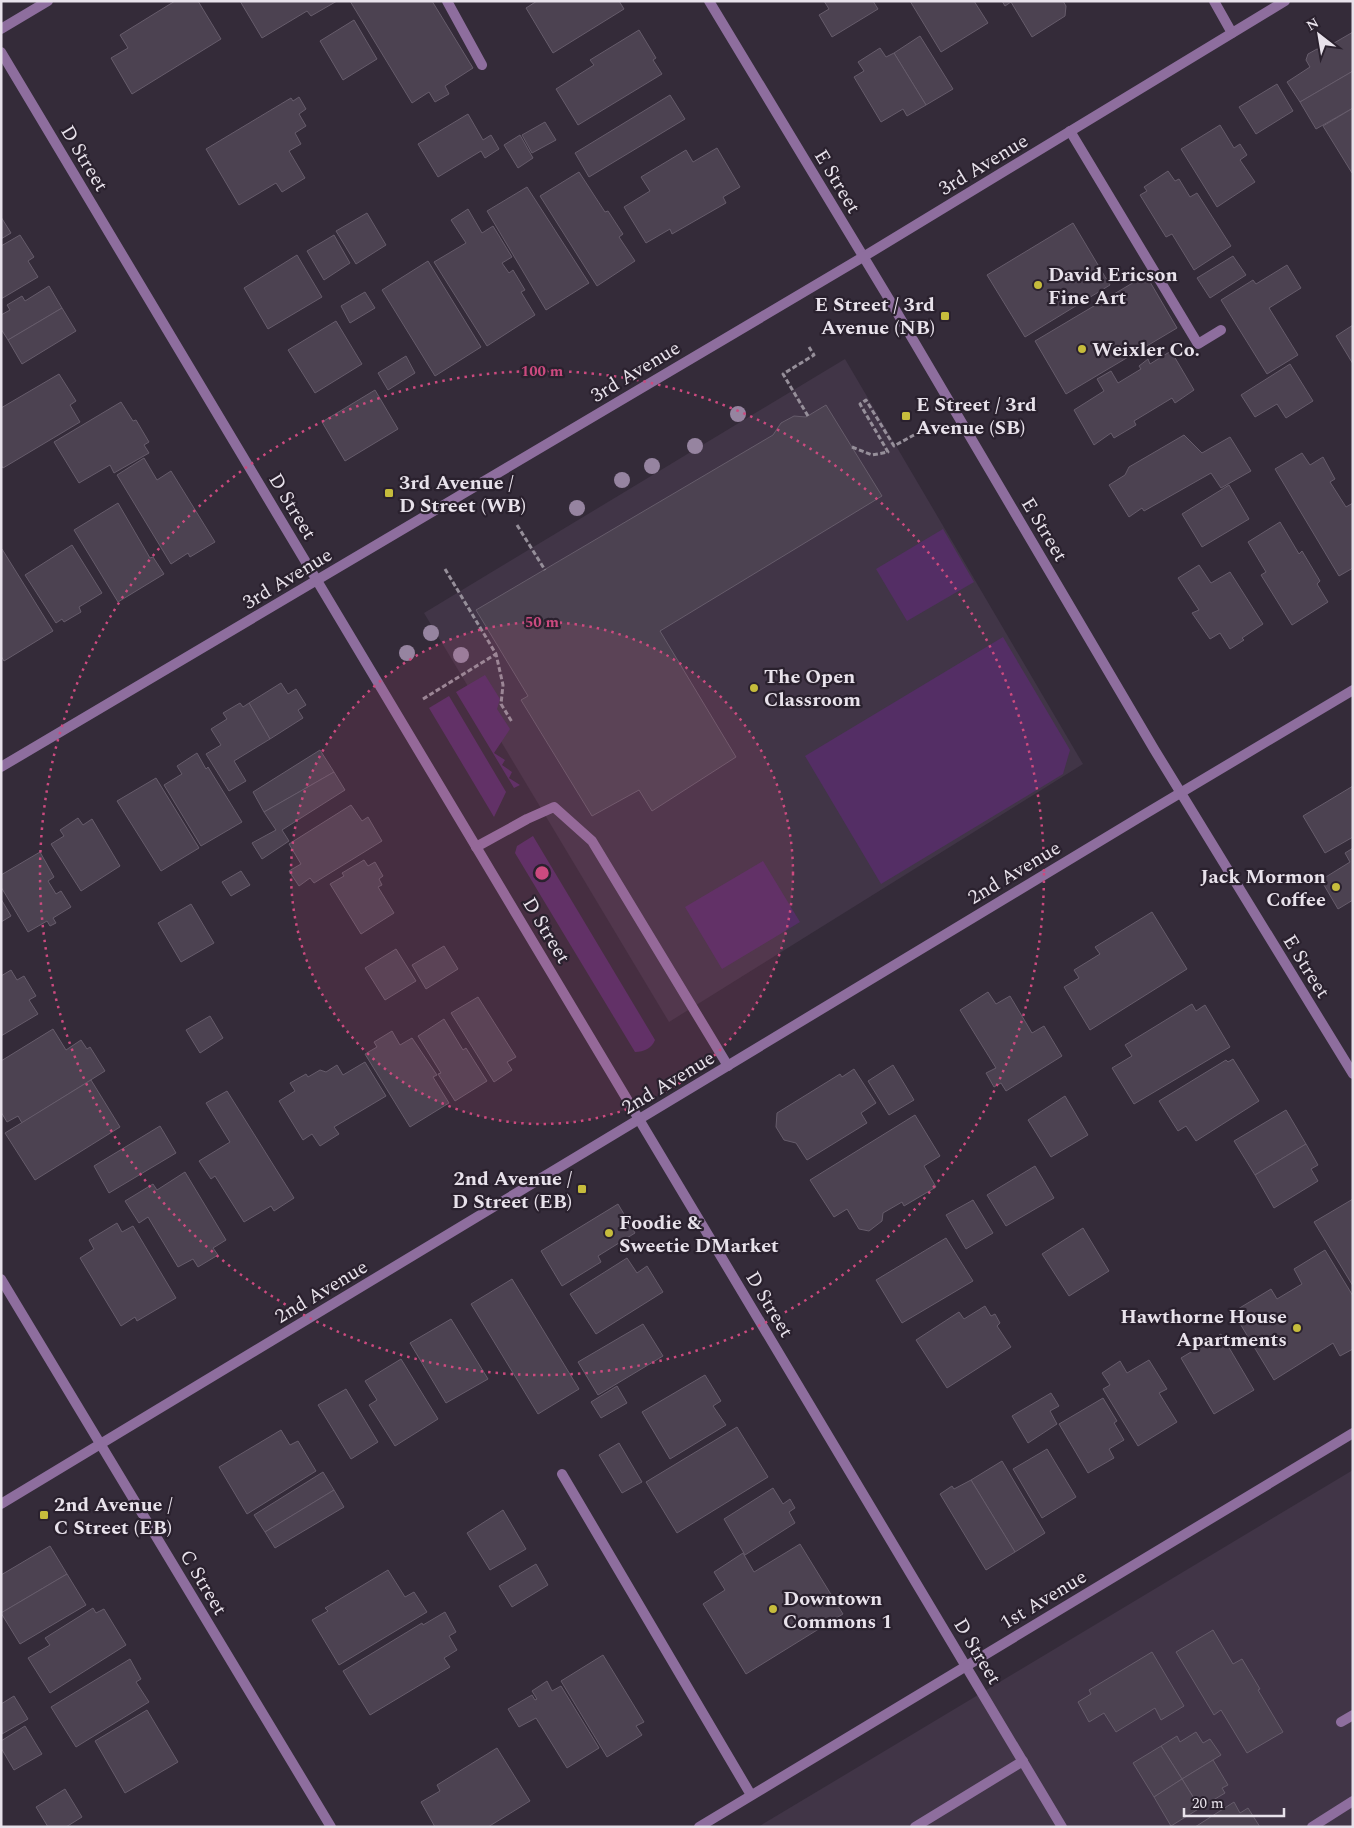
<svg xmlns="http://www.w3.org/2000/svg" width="1354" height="1828" viewBox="0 0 1354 1828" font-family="Spectral,serif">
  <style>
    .built { fill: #413547 }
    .green { fill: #542e65 }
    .building { fill: #4c4251; stroke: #665c6b }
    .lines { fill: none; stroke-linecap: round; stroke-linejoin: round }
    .path { stroke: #968f9a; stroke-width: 3; stroke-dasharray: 5 2.5; stroke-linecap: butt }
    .service { stroke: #8e6e9e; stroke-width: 10 }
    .minor { stroke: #8e6e9e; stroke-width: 10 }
    .tertiary { stroke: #8e6e9e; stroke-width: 10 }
    .tree { fill: #9684a0 }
    .ring { fill: none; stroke: #cc4a7f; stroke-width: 2.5; stroke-dasharray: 2.5 5 }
    .poi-dot { fill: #c6bc3c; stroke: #2a212e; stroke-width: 2 }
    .labels { text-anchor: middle; stroke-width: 4.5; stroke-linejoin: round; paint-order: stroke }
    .street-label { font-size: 20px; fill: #e8e2eb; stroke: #2a212e }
    .poi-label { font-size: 20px; font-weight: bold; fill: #e8e2eb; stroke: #2a212e; text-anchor: start }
    .centre { fill: #cc4a7f; stroke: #2a212e; stroke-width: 2.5 }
    .ring-label { font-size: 15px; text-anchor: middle; font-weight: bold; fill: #cc4a7f; stroke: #2a212e; stroke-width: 4.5; stroke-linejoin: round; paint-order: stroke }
  </style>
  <rect width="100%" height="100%" fill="#342b39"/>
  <g class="built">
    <polygon points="845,359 1083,764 669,1022 424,613"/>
    <polygon points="1353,1470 1353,1827 758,1827"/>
  </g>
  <g class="green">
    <polygon points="943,529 974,582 907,621 876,569"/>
    <polygon points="1003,637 1070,750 1063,774 881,884 805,756"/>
    <polygon points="485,675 500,699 497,709 510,729 494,753 505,760 502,765 512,772 509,778 520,785 514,788 456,692"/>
    <polygon points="449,696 506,792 494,817 429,708"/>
    <path d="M533,836L655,1040C652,1048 644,1052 635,1052L515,853L517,846Z"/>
    <polygon points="763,861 800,922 722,969 685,907"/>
  </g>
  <g class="building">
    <polygon points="175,1 198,1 221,39 132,94 111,58 128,48 120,35"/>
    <polygon points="240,1 337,1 311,16 307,11 262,38"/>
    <polygon points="350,1 432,1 473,68 445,86 449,94 435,102 429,92 412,103"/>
    <polygon points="537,1 619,1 624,9 553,53 526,8"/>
    <polygon points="824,1 873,1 878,9 832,37 819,15 829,9"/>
    <polygon points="910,1 974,1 988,23 941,52"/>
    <polygon points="1002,1 1063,1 1066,6 1065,16 1032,37 1011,2 1005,6"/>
    <polygon points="354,20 377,59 343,80 320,41"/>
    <polygon points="639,30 656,58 653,60 662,74 578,125 556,89 594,65 590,60"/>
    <polygon points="1353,32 1353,71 1300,102 1287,82 1310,67 1306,60 1308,54 1317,49 1322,50"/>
    <polygon points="920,36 953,89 926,105 894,53"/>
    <polygon points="880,48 886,57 894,53 926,105 907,116 903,109 881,122 854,77 864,71 858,62"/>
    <polygon points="1353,71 1353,108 1316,129 1300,102"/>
    <polygon points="1277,84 1293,111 1256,134 1239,107"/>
    <polygon points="670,95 685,119 589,177 575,153"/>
    <polygon points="299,97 306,109 299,114 306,126 295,133 301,144 289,151 305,178 282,192 276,183 239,205 206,149 291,98 293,101"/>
    <polygon points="1353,108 1353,173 1352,173 1323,126"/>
    <polygon points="468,114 483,140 491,135 499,149 485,158 481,151 438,177 418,144"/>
    <polygon points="545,122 556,140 532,153 522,135"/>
    <polygon points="1220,125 1234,148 1240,144 1247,155 1240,160 1255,182 1217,207 1181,149"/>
    <polygon points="520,135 533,158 518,168 504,145"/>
    <polygon points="717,148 740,187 723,197 726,203 672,234 670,229 646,243 624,207 650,191 641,177 686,150 693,162"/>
    <polygon points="1168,171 1175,181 1179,179 1190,197 1197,193 1231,246 1194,270 1172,234 1166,237 1140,195 1147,191 1144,187"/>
    <polygon points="579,172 605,212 608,211 623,234 619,237 635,261 597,286 540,196"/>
    <polygon points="527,187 589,283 546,310 487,211"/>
    <polygon points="468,209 482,233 493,226 512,257 502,263 509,273 513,270 525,290 521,292 535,315 487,346 434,262 466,243 451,220"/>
    <polygon points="367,213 386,245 356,264 336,231"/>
    <polygon points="1,217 11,233 1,239"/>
    <polygon points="1073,223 1110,285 1025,337 987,275"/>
    <polygon points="20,235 34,257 28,261 38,277 1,299 1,246"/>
    <polygon points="334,235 350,263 324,280 307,251"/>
    <polygon points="297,255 322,297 268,329 244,288"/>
    <polygon points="1233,256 1246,275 1210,298 1197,278"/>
    <polygon points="428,261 481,347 435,376 382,290"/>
    <polygon points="1287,265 1301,288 1269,308 1298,355 1267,374 1221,300 1253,280 1256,284"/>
    <polygon points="1146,275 1177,328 1066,394 1035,341"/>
    <polygon points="49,286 62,308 8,340 1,329 1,315 10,310 7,305 22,296 25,301"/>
    <polygon points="365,292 375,308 350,323 341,306"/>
    <polygon points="62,308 76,331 22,364 8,340"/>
    <polygon points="336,321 362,364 315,393 288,350"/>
    <polygon points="1353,325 1353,364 1336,336"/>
    <polygon points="1171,351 1194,390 1175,403 1172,398 1134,421 1136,425 1114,438 1111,433 1094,445 1074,410 1104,391 1097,379 1111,371 1118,383 1141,369 1139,366 1148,359 1150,364"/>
    <polygon points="406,356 415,373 388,390 378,373"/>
    <polygon points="1290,364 1313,401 1286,418 1277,404 1255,417 1241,395"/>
    <polygon points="59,374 76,401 70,405 80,422 3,468 1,465 1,408"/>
    <polygon points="375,390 398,429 345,461 322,422"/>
    <polygon points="121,402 133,421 136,420 149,442 144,445 149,453 114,473 110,465 79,483 54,442"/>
    <polygon points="826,405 882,496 660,631 736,757 652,811 639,790 592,816 521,700 528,696 476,610 773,435 781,423 794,416 806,417"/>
    <polygon points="1184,435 1202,453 1230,437 1251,471 1221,488 1211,473 1144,511 1142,508 1129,517 1109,485 1125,475 1129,467"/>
    <polygon points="1302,453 1310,465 1323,457 1335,479 1330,482 1346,507 1353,503 1353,568 1339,576 1275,469"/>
    <polygon points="144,458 157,480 171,471 215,542 190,557 188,553 171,564 117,475"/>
    <polygon points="1229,485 1249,519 1202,547 1182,514"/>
    <polygon points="118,503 150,558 153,557 164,574 118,602 74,530"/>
    <polygon points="1280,522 1299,554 1302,551 1320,581 1317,584 1328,602 1292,625 1261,575 1266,572 1248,542"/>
    <polygon points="72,545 102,593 79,607 81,612 64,622 62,619 56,623 25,575"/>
    <polygon points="2,549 53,631 4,661 1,656"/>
    <polygon points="1199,565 1211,583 1230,572 1263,624 1242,638 1244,640 1230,649 1220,633 1210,639 1192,613 1199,610 1178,578"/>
    <polygon points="281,683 288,694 296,689 306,705 298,710 303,718 270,739 249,703"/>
    <polygon points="240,703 243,707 249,703 270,739 234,761 246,781 229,791 206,754 221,745 211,729 227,719 223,713"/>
    <polygon points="320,750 334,772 264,812 253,792"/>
    <polygon points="197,753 206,769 208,767 242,822 201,846 164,785 182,774 177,766"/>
    <polygon points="334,772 345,790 282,830 289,841 262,859 252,843 276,830 264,812"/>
    <polygon points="156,778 199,848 161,871 117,801"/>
    <polygon points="1353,786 1353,837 1325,853 1303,816"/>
    <polygon points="351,805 362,821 368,817 382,841 314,883 310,878 299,886 289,871 301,864 289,844"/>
    <polygon points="78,818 83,825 92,819 120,866 81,891 51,844 64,836 60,830"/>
    <polygon points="1353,848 1353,900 1338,909 1321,880 1350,862 1345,853"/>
    <polygon points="40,852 54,877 48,881 56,894 61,891 71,907 53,918 56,923 50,926 47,921 28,932 1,887 1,875"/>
    <polygon points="364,860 368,866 375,862 383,876 379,879 382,885 378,887 394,913 361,934 330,884 344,876 342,873"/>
    <polygon points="241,871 250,885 231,896 222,882"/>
    <polygon points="1,899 11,916 1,922"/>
    <polygon points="191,904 214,943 181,962 158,923"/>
    <polygon points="1152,912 1187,969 1090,1030 1064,987 1079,978 1074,970 1100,954 1095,947"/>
    <polygon points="444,946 458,969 426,989 412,965"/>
    <polygon points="396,949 416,981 385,1000 365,968"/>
    <polygon points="11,970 17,980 24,976 36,996 29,1000 38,1014 1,1036 1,976"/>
    <polygon points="988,992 996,1004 1010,996 1032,1033 1044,1026 1062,1056 1006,1091 1001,1083 994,1087 986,1073 996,1068 960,1010"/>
    <polygon points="478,997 516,1057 507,1062 512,1070 494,1082 451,1013"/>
    <polygon points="1192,1004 1196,1011 1205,1005 1230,1047 1134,1104 1112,1068 1132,1056 1125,1045"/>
    <polygon points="210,1016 223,1038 200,1053 186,1030"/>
    <polygon points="444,1019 463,1050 466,1048 487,1081 455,1101 438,1074 441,1073 418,1036"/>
    <polygon points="53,1029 66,1050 81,1040 87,1049 90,1047 105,1071 22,1123 18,1116 7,1122 1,1112 1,1061"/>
    <polygon points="392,1031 400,1045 412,1038 437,1075 433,1077 449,1103 410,1127 365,1054 377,1047 374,1042"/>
    <polygon points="1233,1059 1259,1101 1196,1141 1186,1126 1178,1131 1159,1101 1226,1060 1228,1062"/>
    <polygon points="365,1062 386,1096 334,1127 339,1134 320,1146 312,1134 303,1140 279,1101 295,1091 290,1083 306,1074 308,1077 320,1070 326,1072 337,1065 343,1075"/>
    <polygon points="893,1065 914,1100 889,1115 868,1081"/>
    <polygon points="854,1069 876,1103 861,1113 867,1123 807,1160 796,1143 784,1140 776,1127 777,1113 840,1074 842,1077"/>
    <polygon points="91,1080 120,1127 35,1180 5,1133"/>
    <polygon points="227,1091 294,1198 274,1211 271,1206 244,1222 215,1176 211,1179 199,1161 230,1142 206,1103"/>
    <polygon points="1065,1096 1088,1135 1051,1157 1028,1120"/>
    <polygon points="1286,1110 1306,1144 1255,1175 1234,1141"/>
    <polygon points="915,1115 940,1156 924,1166 936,1187 904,1206 902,1202 883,1213 882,1221 869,1231 859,1229 847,1209 834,1217 810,1180"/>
    <polygon points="160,1126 176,1153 109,1193 94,1166"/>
    <polygon points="1306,1144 1318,1165 1311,1169 1318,1181 1274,1208 1255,1175"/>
    <polygon points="1035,1166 1054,1198 1006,1226 987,1195"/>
    <polygon points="185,1172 226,1240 213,1248 218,1255 198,1267 193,1259 178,1267 148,1217 139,1223 125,1201 153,1184 157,1190"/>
    <polygon points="1353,1199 1353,1286 1314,1222"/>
    <polygon points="973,1200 993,1233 966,1249 946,1215"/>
    <polygon points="618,1204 635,1233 598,1256 601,1262 562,1286 541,1251"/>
    <polygon points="117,1223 122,1232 133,1226 176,1298 137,1321 135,1317 121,1326 80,1258 94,1249 89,1240"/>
    <polygon points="1083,1228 1109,1271 1069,1296 1042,1254"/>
    <polygon points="946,1238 973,1281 902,1323 876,1280"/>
    <polygon points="1325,1250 1353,1296 1353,1349 1340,1356 1333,1343 1274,1380 1233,1312 1271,1289 1277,1299 1302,1284 1294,1269"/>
    <polygon points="627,1258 637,1273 647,1266 663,1292 596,1334 570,1294"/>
    <polygon points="512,1279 579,1389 538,1414 471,1304"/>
    <polygon points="985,1306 991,1316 995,1314 1000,1323 997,1326 1011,1347 947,1388 916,1340 959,1312 964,1319"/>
    <polygon points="451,1319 488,1379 446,1403 410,1343"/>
    <polygon points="643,1324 663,1356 598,1395 578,1362"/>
    <polygon points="1221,1334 1254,1390 1214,1414 1181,1358"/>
    <polygon points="401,1359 438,1419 395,1446 369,1405 377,1400 365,1381"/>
    <polygon points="1149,1360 1167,1389 1159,1393 1177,1422 1138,1446 1103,1389 1110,1385 1102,1373 1120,1361 1127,1373"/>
    <polygon points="705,1375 721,1401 713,1406 726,1425 670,1459 642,1412"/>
    <polygon points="617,1386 627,1403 601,1418 591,1402"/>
    <polygon points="346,1389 378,1442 351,1459 318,1405"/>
    <polygon points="1051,1393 1059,1406 1050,1411 1057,1424 1028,1443 1012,1416"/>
    <polygon points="1103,1398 1117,1421 1114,1423 1124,1440 1109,1449 1114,1458 1088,1473 1059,1424"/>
    <polygon points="737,1427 768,1477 677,1533 646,1482"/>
    <polygon points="281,1430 290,1445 298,1441 316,1471 247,1514 219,1467"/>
    <polygon points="619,1443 642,1482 622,1493 599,1455"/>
    <polygon points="1047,1449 1076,1497 1042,1518 1013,1469"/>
    <polygon points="1002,1461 1045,1533 1015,1552 971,1480"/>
    <polygon points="323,1472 334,1490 265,1532 254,1515"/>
    <polygon points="971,1480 1015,1552 986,1570 940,1494 952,1486 954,1489"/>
    <polygon points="773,1488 783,1504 790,1499 795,1508 789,1512 795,1523 745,1555 724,1519"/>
    <polygon points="334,1490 344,1507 275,1548 265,1532"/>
    <polygon points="503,1510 526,1549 490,1570 467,1533"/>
    <polygon points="800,1544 843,1614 746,1674 703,1604 725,1590 714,1572 743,1553 754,1572"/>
    <polygon points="50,1546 67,1574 1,1613 1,1575"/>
    <polygon points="536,1564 548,1585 512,1607 499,1586"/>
    <polygon points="388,1570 405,1597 414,1592 427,1612 339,1665 312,1620 328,1611 325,1608"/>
    <polygon points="67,1574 86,1605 20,1644 1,1613"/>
    <polygon points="93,1608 96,1613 104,1609 126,1645 50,1693 28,1658 50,1645 45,1638"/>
    <polygon points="445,1612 456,1632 449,1636 457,1650 444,1658 450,1667 370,1715 343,1671 422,1623 423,1625"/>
    <polygon points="1213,1630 1233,1664 1242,1659 1260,1689 1258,1690 1283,1732 1247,1753 1221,1710 1214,1715 1176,1652"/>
    <polygon points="1152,1652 1184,1706 1161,1720 1155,1708 1116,1732 1104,1713 1089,1722 1078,1702 1091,1694 1089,1690"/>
    <polygon points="603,1655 644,1722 636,1726 642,1735 607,1757 561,1681"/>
    <polygon points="130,1659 141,1679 136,1682 149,1702 76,1747 51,1707"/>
    <polygon points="547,1681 552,1691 561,1686 599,1748 567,1768 536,1718 519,1727 508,1709 532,1695 535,1700 537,1699 532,1691"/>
    <polygon points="14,1696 28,1719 2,1734 1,1704"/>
    <polygon points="147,1710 178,1762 125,1793 95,1741"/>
    <polygon points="25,1726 42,1754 14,1770 1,1748 1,1741"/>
    <polygon points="1196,1732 1203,1743 1210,1739 1221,1755 1182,1779 1161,1746 1177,1736 1180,1742"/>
    <polygon points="1161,1746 1182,1779 1154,1797 1133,1763"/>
    <polygon points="497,1748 530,1801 488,1827 435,1827 421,1802 440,1791 437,1785"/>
    <polygon points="1213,1760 1228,1785 1222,1788 1225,1793 1200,1808 1182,1779"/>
    <polygon points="1182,1779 1200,1808 1171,1826 1154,1797"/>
    <polygon points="65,1789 82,1817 66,1827 48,1827 36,1807"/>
    <polygon points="1234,1802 1240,1813 1248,1808 1260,1827 1195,1827"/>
  </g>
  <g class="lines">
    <g class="path">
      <polyline points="808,416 783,374 814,355 809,347"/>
      <polyline points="852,447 872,455 888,452 860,404 866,400 894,446 914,435"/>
      <polyline points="517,525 545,570"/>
      <polyline points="445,569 496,654 503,685 501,704 512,722"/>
      <polyline points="423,699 496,654"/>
    </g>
    <g class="service">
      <polyline points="447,1 482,65"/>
      <polyline points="1214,1 1232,33"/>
      <polyline points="1070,131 1198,344 1221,330"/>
      <polyline points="476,847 527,819 554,807 592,841 728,1066"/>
      <polyline points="562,1474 751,1795"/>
      <polyline points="1341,1722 1353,1715"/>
      <polyline points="915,1827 1023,1761"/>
      <polyline points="1312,1827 1353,1801"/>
    </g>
    <g class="minor">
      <polyline points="1,29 48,1"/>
      <polyline points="1,52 1062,1827"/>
      <polyline points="1,1279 331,1827"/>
      <polyline points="699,1827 1353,1433"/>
    </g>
    <g class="tertiary">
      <polyline points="709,1 889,299 1154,749 1353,1074"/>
      <polyline points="1,767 863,257 1285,1"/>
      <polyline points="1,1504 1140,817 1353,690"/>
    </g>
  </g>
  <g class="tree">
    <circle cx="738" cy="414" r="8"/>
    <circle cx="695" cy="446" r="8"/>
    <circle cx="652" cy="466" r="8"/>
    <circle cx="622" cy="480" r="8"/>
    <circle cx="577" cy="508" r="8"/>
    <circle cx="431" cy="633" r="8"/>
    <circle cx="407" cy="653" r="8"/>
    <circle cx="461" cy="655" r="8"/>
  </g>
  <circle cx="542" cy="873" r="251" fill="#cc4a7f" fill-opacity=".12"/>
  <g class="ring">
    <circle cx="542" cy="873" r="251"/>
    <circle cx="542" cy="873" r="502"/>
  </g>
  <g class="poi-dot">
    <circle cx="1038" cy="285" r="5"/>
    <rect x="940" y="311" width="10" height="10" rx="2.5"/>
    <circle cx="1082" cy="349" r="5"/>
    <rect x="901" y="411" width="10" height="10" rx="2.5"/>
    <rect x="384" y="488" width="10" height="10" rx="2.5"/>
    <circle cx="754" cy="688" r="5"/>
    <circle cx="1336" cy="887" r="5"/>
    <rect x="577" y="1184" width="10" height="10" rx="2.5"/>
    <circle cx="609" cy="1233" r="5"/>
    <circle cx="1297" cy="1328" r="5"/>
    <rect x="39" y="1510" width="10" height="10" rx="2.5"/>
    <circle cx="773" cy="1609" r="5"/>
  </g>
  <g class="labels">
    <g class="street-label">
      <text transform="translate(85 158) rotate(59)" y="7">D Street</text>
      <text transform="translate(983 164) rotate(-31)" y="7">3rd Avenue</text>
      <text transform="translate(838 181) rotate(59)" y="7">E Street</text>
      <text transform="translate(635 371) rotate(-31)" y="7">3rd Avenue</text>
      <text transform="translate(293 506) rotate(59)" y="7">D Street</text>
      <text transform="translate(1045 529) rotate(59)" y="7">E Street</text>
      <text transform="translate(287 578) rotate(-31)" y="7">3rd Avenue</text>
      <text transform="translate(1014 872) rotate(-31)" y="7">2nd Avenue</text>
      <text transform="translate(547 930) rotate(59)" y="7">D Street</text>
      <text transform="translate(1307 966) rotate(58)" y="7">E Street</text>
      <text transform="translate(668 1082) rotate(-31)" y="7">2nd Avenue</text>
      <text transform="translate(321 1291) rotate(-31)" y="7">2nd Avenue</text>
      <text transform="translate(770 1304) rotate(59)" y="7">D Street</text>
      <text transform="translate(204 1582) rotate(59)" y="7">C Street</text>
      <text transform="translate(1043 1599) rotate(-31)" y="7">1st Avenue</text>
      <text transform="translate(978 1651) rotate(59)" y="7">D Street</text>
    </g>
    <g class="poi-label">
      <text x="1048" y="281">David Ericson<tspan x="1048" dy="23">Fine Art</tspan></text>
      <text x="935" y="311" text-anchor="end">E Street / 3rd<tspan x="935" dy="23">Avenue (NB)</tspan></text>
      <text x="1092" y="356">Weixler Co.</text>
      <text x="916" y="411">E Street / 3rd<tspan x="916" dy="23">Avenue (SB)</tspan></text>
      <text x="399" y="489">3rd Avenue /<tspan x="399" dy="23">D Street (WB)</tspan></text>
      <text x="764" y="683">The Open<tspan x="764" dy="23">Classroom</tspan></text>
      <text x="1326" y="883" text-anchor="end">Jack Mormon<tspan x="1326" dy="23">Coffee</tspan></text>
      <text x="572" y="1185" text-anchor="end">2nd Avenue /<tspan x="572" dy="23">D Street (EB)</tspan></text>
      <text x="619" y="1229">Foodie &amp;<tspan x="619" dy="23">Sweetie DMarket</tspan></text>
      <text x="1287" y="1323" text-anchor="end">Hawthorne House<tspan x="1287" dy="23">Apartments</tspan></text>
      <text x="54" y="1511">2nd Avenue /<tspan x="54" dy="23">C Street (EB)</tspan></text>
      <text x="783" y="1605">Downtown<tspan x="783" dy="23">Commons 1</tspan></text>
    </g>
  </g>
  <circle cx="542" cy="873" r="8" class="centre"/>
  <g class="ring-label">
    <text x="542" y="376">100 m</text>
    <text x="542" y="627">50 m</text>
  </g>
  <rect width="1354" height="1828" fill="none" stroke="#e8e2eb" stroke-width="5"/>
  <g transform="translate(1319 35) rotate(329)" stroke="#2a212e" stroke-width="4" paint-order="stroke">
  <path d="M0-4L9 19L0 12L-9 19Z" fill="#e8e2eb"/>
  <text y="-8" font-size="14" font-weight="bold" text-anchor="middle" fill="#e8e2eb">N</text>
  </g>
  <path d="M1184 1808v8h100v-8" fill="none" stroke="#e8e2eb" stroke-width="2.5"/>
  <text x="1192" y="1808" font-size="15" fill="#e8e2eb" stroke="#2a212e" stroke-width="4" paint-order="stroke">20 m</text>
</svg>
